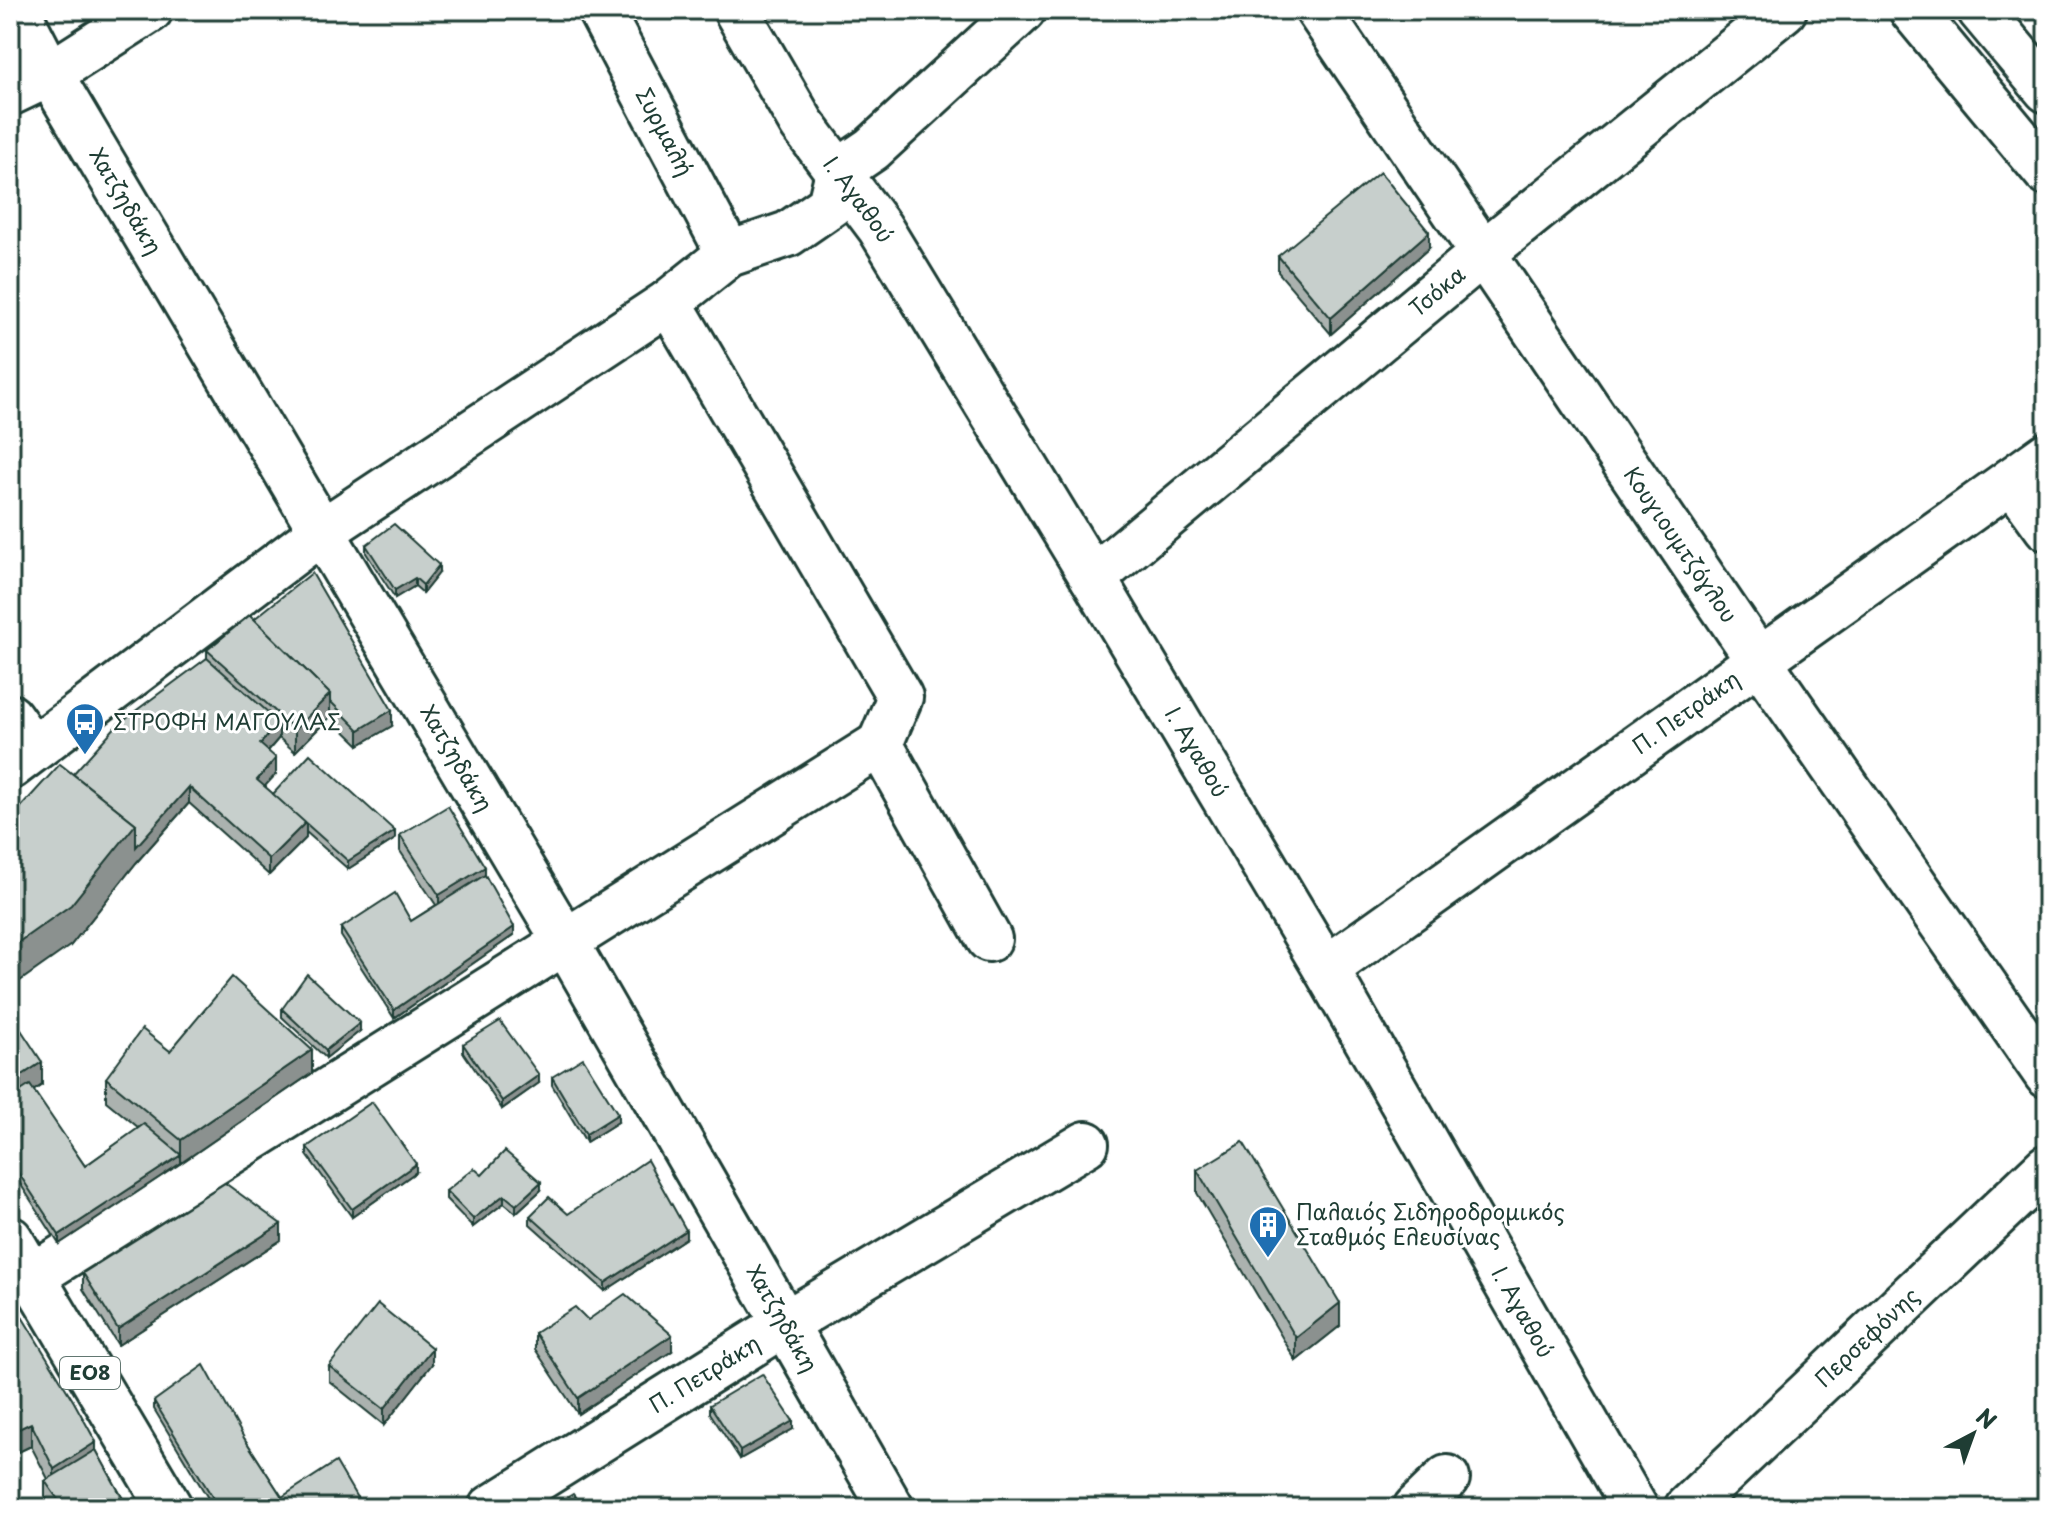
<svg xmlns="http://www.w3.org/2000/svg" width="2057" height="1518" viewBox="0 0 2057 1518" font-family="'Playpen Sans',sans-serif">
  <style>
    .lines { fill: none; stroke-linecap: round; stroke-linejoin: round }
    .minor-casing { stroke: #1f3d34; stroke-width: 50 }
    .major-casing { stroke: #1f3d34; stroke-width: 50 }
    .minor { stroke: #fff; stroke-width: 44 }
    .major { stroke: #fff; stroke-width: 44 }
    .wall { fill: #abb2af; stroke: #1f3d34; stroke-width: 2 }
    .shaded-wall { fill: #8b918f; stroke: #1f3d34; stroke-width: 2 }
    .building { fill: #c7cfcc; stroke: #1f3d34; stroke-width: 2 }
    .labels { text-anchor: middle; stroke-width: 6; stroke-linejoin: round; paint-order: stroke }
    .shield { fill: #fff; stroke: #627771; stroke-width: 2 }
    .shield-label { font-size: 20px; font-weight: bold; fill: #1f3d34 }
    .street-label { font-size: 22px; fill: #1f3d34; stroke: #fff }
    .poi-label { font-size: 22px; fill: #1f3d34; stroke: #fff; text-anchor: start }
  </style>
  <rect width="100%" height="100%" fill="#fff"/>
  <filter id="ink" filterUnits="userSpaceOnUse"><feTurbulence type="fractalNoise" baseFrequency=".0125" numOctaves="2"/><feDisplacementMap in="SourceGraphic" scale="16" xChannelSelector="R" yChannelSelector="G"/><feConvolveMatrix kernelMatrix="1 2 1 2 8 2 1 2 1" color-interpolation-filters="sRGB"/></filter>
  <g filter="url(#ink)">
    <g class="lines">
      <g class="minor-casing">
        <g id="minor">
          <path id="s1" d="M17,10L50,74L565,941L891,1508"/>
          <path id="s2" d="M600,10L729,254"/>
          <path id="s3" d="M736,10L802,124L880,228L1093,578L1326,969L1635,1508"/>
          <path id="s4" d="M1318,10L1760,662L2047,1075"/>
          <polyline points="1912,10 2047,173"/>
          <polyline points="1980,10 2047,90"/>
          <polyline points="10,93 50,74 150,10"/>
          <polyline points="669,302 900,697 880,744 989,939"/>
          <polyline points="2012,480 2047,528"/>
          <path id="s5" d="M1093,578L1482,254L1784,10"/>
          <polyline points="10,717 33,749"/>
          <path id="s6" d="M1326,969L2047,455"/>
          <polyline points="33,1276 880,744"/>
          <path id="s7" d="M491,1508L786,1323L1086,1144"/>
          <polyline points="1416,1508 1447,1478"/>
          <path id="s8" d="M1687,1508L2047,1167"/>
        </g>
      </g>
      <g class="major-casing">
        <g id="major">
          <polyline points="10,767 321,532 669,302 729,254 788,234 830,205 838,172 872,149 1023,10"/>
          <polyline points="10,1239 170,1508"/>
        </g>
      </g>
      <use href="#minor" class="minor"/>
      <use href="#major" class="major"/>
    </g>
    <g class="wall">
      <polygon points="1429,248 1331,334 1278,272 1278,256"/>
      <polygon points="366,545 439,573 423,593 415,586 395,598 366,553"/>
      <polygon points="207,650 392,726 359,745 330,717 295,752 279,738 268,751 276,774 264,786 273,794 395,839 348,869 306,832 306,838 269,875 189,803 136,863 71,945 73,774 207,658"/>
      <polygon points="400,835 485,875 514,935 394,1018 341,936 341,928 411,921 436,905 400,851"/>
      <polygon points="282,1009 360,1031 326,1058 282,1017"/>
      <polygon points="10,1013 42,1085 33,1091 85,1166 139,1128 106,1101 106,1078 170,1051 312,1073 181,1163 59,1244 10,1168"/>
      <polygon points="463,1044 539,1083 502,1109 463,1052"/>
      <polygon points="552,1077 618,1122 586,1142 552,1085"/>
      <polygon points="307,1147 416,1172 352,1217 307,1155"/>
      <polygon points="1197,1170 1340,1326 1296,1361 1197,1193"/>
      <polygon points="482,1175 541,1190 516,1213 504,1203 473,1227 446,1199 446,1191"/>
      <polygon points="568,1214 686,1238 605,1291 530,1224 530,1216"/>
      <polygon points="281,1240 118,1345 83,1289 83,1273"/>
      <polygon points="10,1297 96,1450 128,1508 53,1508 45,1496 45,1481 48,1479 31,1446 10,1456"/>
      <polygon points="588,1320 672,1351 578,1414 535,1349 535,1333"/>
      <polygon points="432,1364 384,1425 329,1381 329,1366"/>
      <polygon points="154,1401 244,1438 282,1497 363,1508 214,1508 154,1409"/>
      <polygon points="710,1405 793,1429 740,1459 710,1413"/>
    </g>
    <g class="shaded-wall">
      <polygon points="1429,232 1429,248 1331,334 1331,318"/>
      <polygon points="439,565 439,573 423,593 423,585"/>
      <polygon points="415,578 415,586 395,598 395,590"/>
      <polygon points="330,694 330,717 295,752 295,729"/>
      <polygon points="392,710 392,726 359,745 359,730"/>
      <polygon points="279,722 279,738 260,760 260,744"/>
      <polygon points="276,758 276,774 257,795 257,780"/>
      <polygon points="189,787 189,803 136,863 71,945 10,988 10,948 136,824"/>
      <polygon points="306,822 306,838 269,875 269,859"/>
      <polygon points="395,831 395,839 348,869 348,861"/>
      <polygon points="485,867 485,883 439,911 439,895"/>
      <polygon points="514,927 514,935 394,1018 394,1010"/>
      <polygon points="360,1023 360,1031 326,1058 326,1050"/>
      <polygon points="312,1050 312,1073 181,1163 181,1140"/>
      <polygon points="42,1062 42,1085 10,1106 10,1083"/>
      <polygon points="539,1075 539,1083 502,1109 502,1101"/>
      <polygon points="618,1114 618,1122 586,1142 586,1134"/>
      <polygon points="181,1155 181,1163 59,1244 59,1235"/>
      <polygon points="416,1164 416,1172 352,1217 352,1209"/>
      <polygon points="541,1182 541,1190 516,1213 516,1205"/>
      <polygon points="504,1195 504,1203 473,1227 473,1219"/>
      <polygon points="281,1224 281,1240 118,1345 118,1329"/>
      <polygon points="686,1230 686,1238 605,1291 605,1283"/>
      <polygon points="1340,1303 1340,1326 1296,1361 1296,1338"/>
      <polygon points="672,1335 672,1351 578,1414 578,1398"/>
      <polygon points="432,1348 432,1364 384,1425 384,1409"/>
      <polygon points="793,1421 793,1429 740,1459 740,1451"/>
      <polygon points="31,1423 31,1446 10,1456 10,1433"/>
      <polygon points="96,1442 96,1465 54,1492 54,1469"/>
    </g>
    <g class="building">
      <polygon points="1380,172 1429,232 1331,318 1278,256"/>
      <polygon points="394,524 439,565 423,585 415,578 395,590 366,545"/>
      <polygon points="312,573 392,710 359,730 330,701 330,694 254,619"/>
      <polygon points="250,615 330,694 295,729 207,650"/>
      <polygon points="207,658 279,722 260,744 276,758 257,780 306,822 269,859 189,787 136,847 136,824 73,774 118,724"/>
      <polygon points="310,754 395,831 348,861 273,794"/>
      <polygon points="60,764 136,824 71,905 10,948 10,819"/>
      <polygon points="448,806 485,867 439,895 400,835"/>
      <polygon points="485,875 514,927 394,1010 341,928 395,893 411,921"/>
      <polygon points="307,974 360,1023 326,1050 282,1009"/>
      <polygon points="232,977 312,1050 181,1140 106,1078 142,1029 170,1051"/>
      <polygon points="10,1013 42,1062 10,1083"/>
      <polygon points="500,1021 539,1075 502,1101 463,1044"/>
      <polygon points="583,1058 618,1114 586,1134 552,1077"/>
      <polygon points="30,1085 85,1166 144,1124 181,1155 59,1235 10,1160 10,1098"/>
      <polygon points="372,1102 416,1164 352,1209 307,1147"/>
      <polygon points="1243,1142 1340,1303 1296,1338 1197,1170"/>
      <polygon points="505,1151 541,1182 516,1205 504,1195 473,1219 446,1191 474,1168 482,1175"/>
      <polygon points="647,1160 686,1230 605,1283 530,1216 549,1197 568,1214"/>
      <polygon points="225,1183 281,1224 118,1329 83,1273"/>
      <polygon points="625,1294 672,1335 578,1398 535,1333 575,1307 588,1320"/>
      <polygon points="10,1297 74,1402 96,1442 54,1469 31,1423 10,1433"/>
      <polygon points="378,1304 432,1348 384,1409 329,1366"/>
      <polygon points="204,1365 244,1438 282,1497 265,1508 219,1508 154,1401"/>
      <polygon points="762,1374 793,1421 740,1451 710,1405"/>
      <polygon points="96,1450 128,1508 64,1508 45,1481"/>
      <polygon points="336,1462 363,1508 265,1508"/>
      <polygon points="573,1494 584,1508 550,1508"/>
    </g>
  </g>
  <defs>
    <g id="bus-pin" transform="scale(2)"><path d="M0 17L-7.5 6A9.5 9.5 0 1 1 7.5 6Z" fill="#1f6fb2" stroke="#fff"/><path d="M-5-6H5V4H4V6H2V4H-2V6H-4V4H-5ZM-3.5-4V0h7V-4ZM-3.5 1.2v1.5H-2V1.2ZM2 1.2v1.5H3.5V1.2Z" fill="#fff"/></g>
    <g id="building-pin" transform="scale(2)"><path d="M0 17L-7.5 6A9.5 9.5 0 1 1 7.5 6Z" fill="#1f6fb2" stroke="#fff"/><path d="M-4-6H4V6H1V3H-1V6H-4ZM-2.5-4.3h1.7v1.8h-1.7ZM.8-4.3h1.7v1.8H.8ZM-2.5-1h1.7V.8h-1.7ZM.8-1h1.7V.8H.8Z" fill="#fff"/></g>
  </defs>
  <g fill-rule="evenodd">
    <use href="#bus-pin" x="85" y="722"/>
    <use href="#building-pin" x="1268" y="1225"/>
  </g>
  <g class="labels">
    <rect class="shield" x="60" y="1357" width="60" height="32" rx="6"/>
    <g class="shield-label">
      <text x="90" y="1380">ΕΟ8</text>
    </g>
    <g class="street-label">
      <text dy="8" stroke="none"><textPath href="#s2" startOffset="138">Συρμαλή</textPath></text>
      <text dy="8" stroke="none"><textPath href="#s3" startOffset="226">Ι. Αγαθού</textPath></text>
      <text dy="8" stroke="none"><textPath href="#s1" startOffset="220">Χατζηδάκη</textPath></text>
      <text dy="8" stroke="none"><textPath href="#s5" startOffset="448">Τσόκα</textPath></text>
      <text dy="8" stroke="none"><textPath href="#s4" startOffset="646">Κουγιουμτζόγλου</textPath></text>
      <text dy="8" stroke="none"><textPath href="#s6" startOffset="442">Π. Πετράκη</textPath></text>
      <text dy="8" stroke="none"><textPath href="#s3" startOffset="874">Ι. Αγαθού</textPath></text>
      <text dy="8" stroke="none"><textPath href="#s1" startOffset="868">Χατζηδάκη</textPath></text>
      <text dy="8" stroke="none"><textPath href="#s3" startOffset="1522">Ι. Αγαθού</textPath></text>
      <text dy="8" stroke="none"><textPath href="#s1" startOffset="1516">Χατζηδάκη</textPath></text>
      <text dy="8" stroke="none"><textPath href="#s8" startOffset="248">Περσεφόνης</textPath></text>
      <text dy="8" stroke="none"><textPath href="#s7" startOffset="252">Π. Πετράκη</textPath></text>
    </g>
    <g class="poi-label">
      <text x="113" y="730">ΣΤΡΟΦΗ ΜΑΓΟΥΛΑΣ</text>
      <text x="1296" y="1220">Παλαιός Σιδηροδρομικός<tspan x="1296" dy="25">Σταθμός Ελευσίνας</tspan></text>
    </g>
  </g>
  <rect width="2057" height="1518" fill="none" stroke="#fff" stroke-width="40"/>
  <rect x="20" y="20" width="2017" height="1478" fill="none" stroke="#1f3d34" stroke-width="3" filter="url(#ink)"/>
  <g transform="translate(1973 1434) rotate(41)" stroke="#ffffff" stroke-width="6" paint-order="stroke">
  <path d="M0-6L14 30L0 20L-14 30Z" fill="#1f3d34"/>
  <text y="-12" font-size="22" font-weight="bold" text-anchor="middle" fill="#1f3d34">N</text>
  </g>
</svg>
